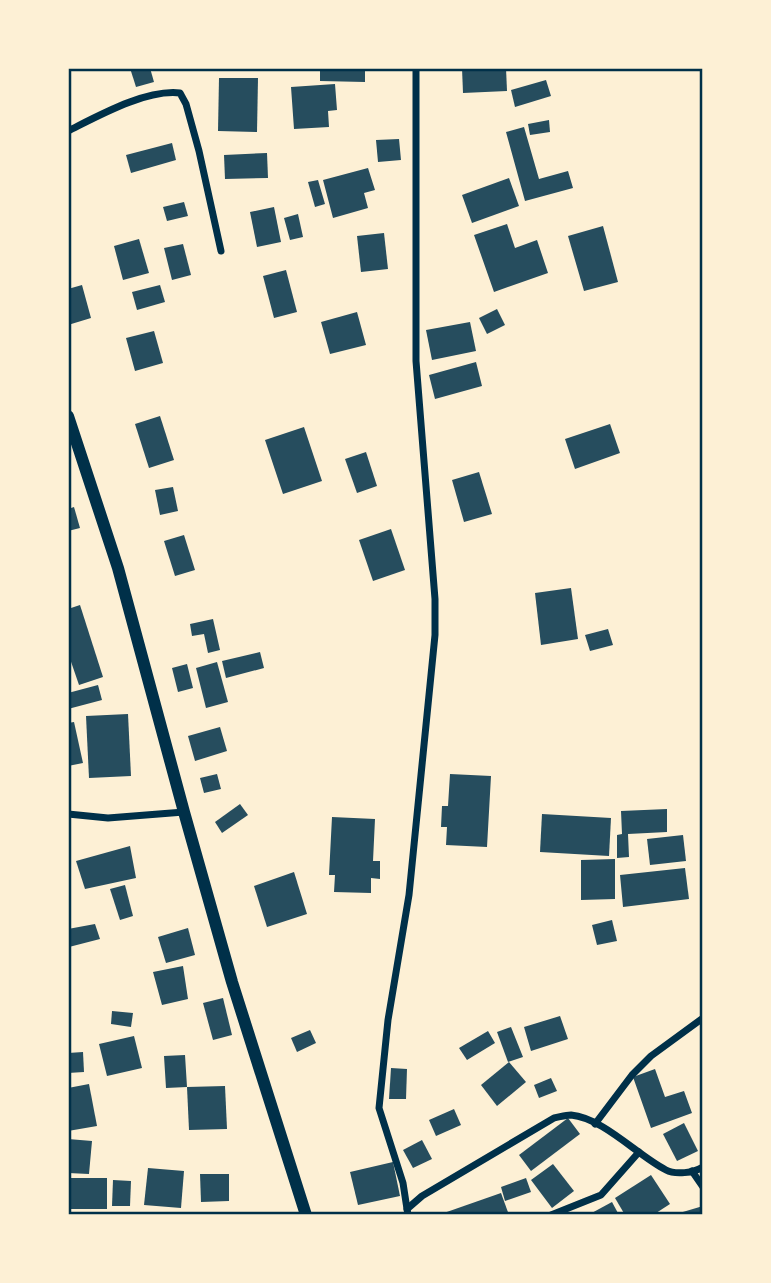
<svg xmlns="http://www.w3.org/2000/svg" width="771" height="1283" viewBox="0 0 771 1283" font-family="Barlow,sans-serif">
  <style>
    .building { fill: #264d5e }
    .lines { fill: none; stroke-linecap: round; stroke-linejoin: round }
    .minor { stroke: #003049; stroke-width: 7 }
    .tertiary { stroke: #003049; stroke-width: 12 }
    .neatline { fill: none; stroke: #003049; stroke-width: 2.5 }
  </style>
  <rect width="100%" height="100%" fill="#fdf0d5"/>
  <g class="building">
    <polygon points="130,68 150,68 154,82 136,87"/>
    <polygon points="320,68 365,68 365,82 320,81"/>
    <polygon points="462,68 506,68 507,91 463,93"/>
    <polygon points="219,78 258,78 257,132 218,131"/>
    <polygon points="546,80 551,96 515,107 511,90"/>
    <polygon points="335,84 337,110 328,111 329,127 294,129 291,87"/>
    <polygon points="549,120 550,132 530,135 528,124"/>
    <polygon points="524,127 539,179 568,171 573,188 525,201 506,132"/>
    <polygon points="399,139 401,160 378,162 376,140"/>
    <polygon points="172,143 176,160 131,173 126,155"/>
    <polygon points="267,153 268,178 225,179 224,155"/>
    <polygon points="368,168 375,190 364,193 368,208 333,218 323,180"/>
    <polygon points="509,178 519,206 472,223 462,195"/>
    <polygon points="318,180 325,204 315,207 308,182"/>
    <polygon points="184,202 188,216 167,221 163,207"/>
    <polygon points="274,207 281,242 257,247 250,212"/>
    <polygon points="298,214 303,237 290,240 284,218"/>
    <polygon points="507,224 515,248 537,240 548,273 494,292 474,235"/>
    <polygon points="603,226 618,282 584,291 568,236"/>
    <polygon points="384,233 388,269 361,272 357,236"/>
    <polygon points="139,239 149,273 123,280 114,246"/>
    <polygon points="183,244 191,275 172,280 164,248"/>
    <polygon points="286,270 297,312 274,318 263,276"/>
    <polygon points="82,285 91,318 68,325 68,289"/>
    <polygon points="160,285 165,302 137,310 132,292"/>
    <polygon points="497,309 505,325 487,334 479,318"/>
    <polygon points="357,312 366,345 330,354 321,322"/>
    <polygon points="470,322 476,351 432,360 426,330"/>
    <polygon points="154,331 163,363 135,371 126,338"/>
    <polygon points="476,362 482,386 435,399 429,375"/>
    <polygon points="160,416 174,460 149,468 135,424"/>
    <polygon points="610,424 620,453 575,469 565,439"/>
    <polygon points="304,427 322,481 283,494 265,440"/>
    <polygon points="366,452 377,486 357,493 345,459"/>
    <polygon points="479,472 492,514 464,522 452,480"/>
    <polygon points="173,487 178,511 160,515 155,490"/>
    <polygon points="74,507 80,528 68,531 68,509"/>
    <polygon points="391,529 405,570 373,581 359,540"/>
    <polygon points="184,535 195,570 175,576 164,541"/>
    <polygon points="571,588 578,639 541,645 535,593"/>
    <polygon points="80,605 103,677 79,685 68,653 68,609"/>
    <polygon points="213,619 220,650 208,653 204,634 192,636 190,624"/>
    <polygon points="608,629 613,645 590,651 585,635"/>
    <polygon points="260,652 264,668 226,678 222,661"/>
    <polygon points="217,662 228,702 206,708 196,668"/>
    <polygon points="187,664 193,688 178,692 172,668"/>
    <polygon points="98,685 102,700 68,709 68,693"/>
    <polygon points="128,714 131,776 89,778 86,716"/>
    <polygon points="74,722 83,763 68,766 68,723"/>
    <polygon points="220,727 227,751 195,761 188,736"/>
    <polygon points="217,774 221,789 204,793 200,778"/>
    <polygon points="450,774 491,776 487,847 446,845 447,827 441,827 442,806 448,806"/>
    <polygon points="240,804 248,815 222,833 215,822"/>
    <polygon points="667,809 667,832 628,834 629,857 617,858 617,835 622,834 621,811"/>
    <polygon points="542,814 611,818 609,856 540,852"/>
    <polygon points="332,817 375,819 373,861 380,861 380,879 371,878 371,893 334,892 335,875 329,875"/>
    <polygon points="683,835 686,861 650,865 647,839"/>
    <polygon points="130,846 136,878 85,889 76,861"/>
    <polygon points="615,859 615,899 581,900 581,860"/>
    <polygon points="685,868 689,899 623,907 620,875"/>
    <polygon points="294,872 307,914 267,927 254,886"/>
    <polygon points="125,885 133,916 120,920 110,889"/>
    <polygon points="612,920 617,941 597,945 592,925"/>
    <polygon points="95,924 100,939 69,947 68,929"/>
    <polygon points="188,928 195,955 166,963 158,937"/>
    <polygon points="183,966 188,999 162,1005 153,972"/>
    <polygon points="223,998 232,1035 213,1040 203,1003"/>
    <polygon points="112,1011 133,1013 131,1027 111,1024"/>
    <polygon points="560,1016 568,1039 531,1051 524,1027"/>
    <polygon points="511,1027 523,1057 508,1062 497,1032"/>
    <polygon points="310,1030 316,1043 297,1052 291,1038"/>
    <polygon points="488,1031 495,1043 467,1060 459,1048"/>
    <polygon points="134,1036 142,1068 107,1076 99,1044"/>
    <polygon points="83,1052 84,1072 68,1073 68,1053"/>
    <polygon points="185,1055 187,1087 166,1088 164,1056"/>
    <polygon points="509,1062 526,1082 497,1106 481,1085"/>
    <polygon points="391,1068 407,1069 406,1099 389,1099"/>
    <polygon points="655,1069 665,1097 684,1091 692,1113 651,1128 633,1077"/>
    <polygon points="551,1078 557,1091 539,1098 534,1085"/>
    <polygon points="89,1084 97,1126 68,1131 68,1088"/>
    <polygon points="225,1086 227,1129 189,1130 187,1087"/>
    <polygon points="454,1109 461,1125 436,1136 429,1120"/>
    <polygon points="568,1118 580,1134 531,1171 519,1155"/>
    <polygon points="684,1123 698,1151 677,1161 663,1134"/>
    <polygon points="68,1139 92,1141 89,1174 68,1173"/>
    <polygon points="422,1140 432,1159 413,1168 403,1150"/>
    <polygon points="393,1162 400,1196 358,1205 350,1172"/>
    <polygon points="553,1164 574,1191 552,1208 531,1180"/>
    <polygon points="148,1168 184,1171 181,1208 144,1205"/>
    <polygon points="200,1174 229,1174 229,1201 201,1202"/>
    <polygon points="651,1175 670,1204 653,1215 625,1215 615,1198"/>
    <rect x="68" y="1178" width="39" height="31"/>
    <polygon points="526,1178 531,1192 505,1201 501,1187"/>
    <polygon points="113,1180 131,1181 130,1206 112,1206"/>
    <polygon points="501,1193 509,1215 441,1215 441,1214"/>
    <polygon points="612,1202 619,1215 588,1215"/>
    <polygon points="703,1206 703,1215 676,1215 676,1214"/>
  </g>
  <g class="lines">
    <g class="minor">
      <path d="M68,131C98,116 146,89 180,93L186,104L199,151L221,251"/>
      <polyline points="68,814 108,818 184,812"/>
      <polyline points="595,1124 632,1075 651,1056 703,1018"/>
      <polyline points="692,1171 703,1187"/>
      <polyline points="407,1209 403,1183 379,1108 388,1020 409,895 435,635 435,599 416,361 416,68"/>
      <path d="M408,1215L407,1209L422,1196L554,1118C560,1117 565,1115 571,1115C603,1118 637,1155 666,1170C675,1175 694,1173 703,1167"/>
      <polyline points="551,1215 601,1195 639,1152"/>
    </g>
    <polyline class="tertiary" points="68,416 118,568 184,812 232,982 306,1215"/>
  </g>
  <rect width="771" height="1283" fill="none" stroke="#fdf0d5" stroke-width="140"/>
  <rect x="70" y="70" width="631" height="1143" class="neatline"/>
</svg>
